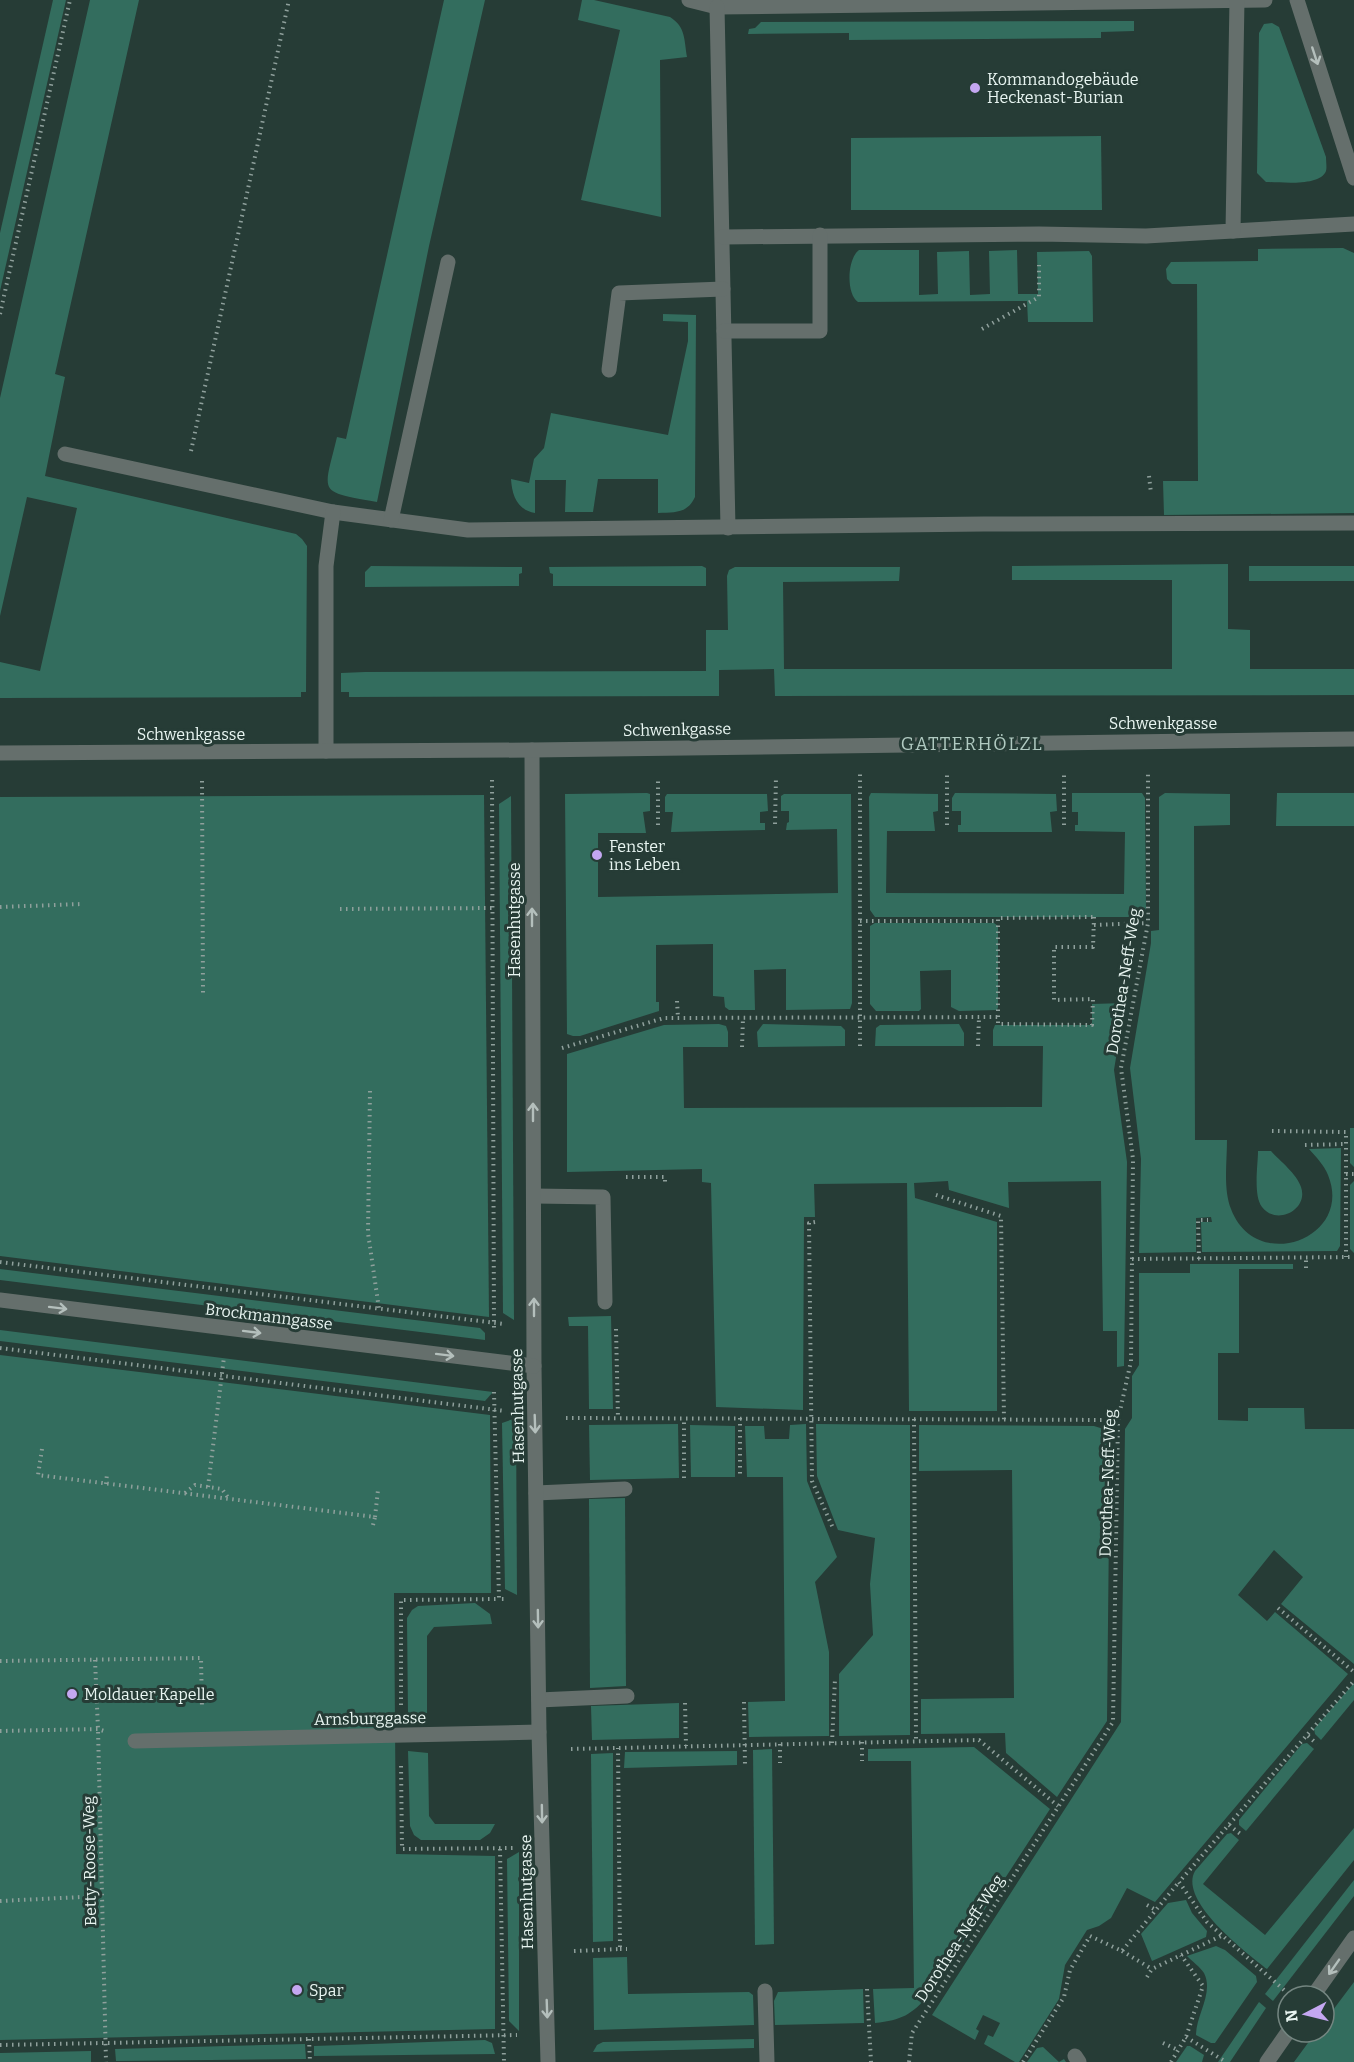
<svg xmlns="http://www.w3.org/2000/svg" width="1354" height="2062" viewBox="0 0 1354 2062" font-family="Bitter,serif">
  <style>
    .green { fill: #336d5e }
    .lines { fill: none; stroke-linecap: round; stroke-linejoin: round }
    .path { stroke: #8fa09c; stroke-width: 4; stroke-dasharray: 1.5 4.5; stroke-linecap: butt }
    .service { stroke: #656f6c; stroke-width: 15 }
    .minor { stroke: #656f6c; stroke-width: 15 }
    .oneway { stroke: #b4bfbc }
    .poi-dot { fill: #c4a7f1; stroke: #263c36; stroke-width: 2 }
    .labels { text-anchor: middle; stroke-width: 6; stroke-linejoin: round; paint-order: stroke }
    .poi-label { font-size: 16px; fill: #e8f5f1; stroke: #263c36; text-anchor: start }
    .street-label { font-size: 16px; fill: #e8f5f1; stroke: #263c36 }
    .neighbourhood-label { font-size: 18px; letter-spacing: 1.5px; fill: #b0cac1; stroke: #263c36 }
  </style>
  <rect width="100%" height="100%" fill="#263c36"/>
  <g class="green">
    <polygon points="53,0 66,0 0,291 0,233"/>
    <polygon points="90,0 139,0 55,374 65,377 45,476 296,534 302,539 307,546 306,692 301,692 301,697 0,698 0,662 40,671 77,508 27,497 0,616 0,398"/>
    <path d="M444,0H485L429,246L377,502C317,491 323,495 337,437L346,439Z"/>
    <path d="M582,0H594L670,17C686,27 684,40 687,57L660,60L661,217L581,200L620,30L578,20Z"/>
    <polygon points="1134,21 1134,31 1101,32 1101,38 849,40 849,33 748,34 749,29 755,28 761,22"/>
    <path d="M1272,23L1279,27L1326,157C1326,161 1327,168 1326,171C1320,187 1280,182 1266,182L1257,173L1259,33L1264,24Z"/>
    <polygon points="1101,136 1102,210 851,210 851,138"/>
    <polygon points="1343,248 1354,253 1354,513 1164,515 1163,481 1198,481 1197,284 1172,284 1167,279 1166,269 1171,262 1258,261 1258,249"/>
    <path d="M859,250H919V295L938,294L937,252L969,251L970,295L990,294L989,251L1017,250L1018,294H1038L1037,252L1089,251L1092,256L1093,322H1028L1027,301L858,302C846,294 847,259 859,250Z"/>
    <path d="M663,314L696,315L695,497C687,514 675,512 658,513V479H598L593,512H565L566,480H535V513C517,510 512,495 511,479L529,483L534,459L544,448L551,413L668,435L688,341V322L663,321Z"/>
    <polygon points="1228,564 1228,629 1250,630 1250,669 1354,669 1354,695 775,696 774,669 719,670 719,696 349,697 349,692 341,692 341,673 365,672 706,671 706,630 728,630 727,576 729,570 735,567 900,567 899,581 783,582 784,669 1172,669 1172,580 1012,580 1012,566"/>
    <polygon points="371,566 522,567 522,573 519,574 519,586 365,587 365,572"/>
    <polygon points="702,566 706,568 706,586 553,586 553,574 550,573 549,567"/>
    <rect x="1249" y="566" width="105" height="15"/>
    <polygon points="647,793 650,794 650,811 643,812 646,833 598,833 598,897 838,893 837,829 786,830 787,823 789,822 789,811 781,811 781,796 784,794 851,794 852,1003 850,1009 786,1010 786,969 754,970 755,1010 729,1010 725,1007 724,997 713,996 713,944 656,945 656,1002 659,1002 659,1011 580,1036 573,1036 567,1034 565,794"/>
    <polygon points="871,793 938,794 938,811 933,812 935,831 887,831 886,893 1124,894 1125,832 1075,831 1075,825 1078,825 1078,812 1072,812 1072,793 1142,793 1145,798 1146,912 1136,917 875,917 870,910 869,797"/>
    <polygon points="955,793 1056,794 1057,811 1050,812 1052,832 958,832 958,825 961,825 961,811 952,811 952,798"/>
    <path d="M1165,793L1230,794V825L1194,826L1195,1140H1227C1227,1162 1223,1189 1231,1209C1256,1275 1354,1238 1328,1175C1324,1165 1316,1157 1309,1149L1341,1148L1340,1246L1337,1251L1202,1252L1201,1222H1212L1211,1217L1196,1218V1252L1139,1253L1141,1159L1130,1068L1151,943V931L1159,930V797Z"/>
    <polygon points="1277,793 1354,793 1354,826 1276,826"/>
    <polygon points="667,794 767,794 768,811 760,812 760,823 765,823 765,830 671,832 673,812 665,812 665,797"/>
    <polygon points="484,795 489,1317 0,1256 0,797"/>
    <polygon points="511,796 514,1320 503,1313 499,804"/>
    <polygon points="875,923 994,923 998,926 998,1007 997,1010 959,1011 951,1007 951,970 920,971 921,1009 919,1011 876,1011 870,1004 870,926"/>
    <polygon points="1125,1003 1114,1070 1127,1162 1124,1366 1117,1367 1117,1331 1103,1331 1101,1181 1008,1182 1009,1208 949,1190 948,1181 914,1183 915,1198 997,1222 997,1411 909,1411 907,1183 814,1184 815,1217 804,1217 803,1410 716,1407 711,1183 702,1182 702,1169 567,1172 567,1054 664,1025 719,1024 726,1026 728,1032 728,1047 683,1047 684,1108 1042,1107 1043,1046 993,1046 993,1030 995,1025 1092,1025 1092,1004"/>
    <polygon points="763,1024 841,1026 845,1030 845,1046 758,1047 757,1032"/>
    <polygon points="959,1024 964,1033 964,1046 875,1046 876,1028 880,1025"/>
    <polygon points="1350,1128 1354,1128 1354,1167 1350,1163"/>
    <path d="M1258,1151H1271C1280,1161 1297,1174 1301,1187C1309,1210 1276,1226 1262,1207C1253,1195 1258,1165 1258,1151Z"/>
    <polygon points="1354,1181 1354,1253 1350,1249 1350,1185"/>
    <polygon points="1190,1264 1293,1264 1293,1269 1239,1269 1239,1353 1218,1353 1218,1420 1248,1421 1248,1408 1304,1408 1305,1429 1354,1429 1354,1664 1281,1604 1303,1577 1274,1550 1238,1595 1267,1621 1275,1612 1348,1674 1155,1902 1127,1888 1111,1918 1099,1926 1087,1930 1065,1965 1059,1999 1019,2062 1015,2062 984,2044 988,2035 993,2037 1000,2023 983,2015 976,2029 979,2031 975,2040 932,2015 1121,1722 1125,1429 1132,1418 1132,1376 1139,1365 1139,1273 1190,1273"/>
    <polygon points="0,1269 480,1328 485,1333 485,1340 0,1280"/>
    <polygon points="611,1316 613,1409 589,1409 588,1326 569,1326 568,1317"/>
    <polygon points="0,1330 493,1392 485,1401 0,1341"/>
    <polygon points="0,1355 490,1415 491,1593 394,1593 396,1854 495,1856 495,2029 0,2040"/>
    <polygon points="516,1418 517,1595 505,1589 502,1423"/>
    <polygon points="678,1424 679,1478 590,1480 589,1425"/>
    <polygon points="806,1424 807,1481 837,1557 815,1582 829,1652 829,1736 749,1737 748,1702 785,1701 783,1477 747,1477 745,1426 764,1426 765,1439 789,1439 790,1425"/>
    <polygon points="816,1424 910,1425 910,1735 839,1736 839,1674 873,1635 870,1584 875,1538 838,1530 817,1476"/>
    <polygon points="690,1425 735,1426 735,1477 691,1477"/>
    <polygon points="919,1425 1094,1426 1110,1431 1107,1721 1057,1797 1006,1753 1005,1733 921,1734 921,1699 1014,1698 1012,1470 919,1471"/>
    <polygon points="625,1498 626,1686 590,1688 589,1499"/>
    <polygon points="475,1603 490,1614 492,1624 434,1627 427,1636 427,1713 408,1715 407,1618 412,1610 418,1606"/>
    <polygon points="1354,1683 1354,1700 1321,1740 1315,1734 1314,1729"/>
    <polygon points="679,1703 679,1738 592,1740 591,1706"/>
    <polygon points="1307,1743 1314,1749 1246,1831 1239,1825 1239,1820 1302,1744"/>
    <path d="M974,1747L1050,1809L929,1995C911,2015 902,2020 875,2023L873,1989L914,1988L911,1761H868V1749Z"/>
    <polygon points="772,1749 774,1944 755,1945 753,1750"/>
    <polygon points="408,1751 428,1753 429,1816 435,1824 495,1824 490,1833 480,1840 421,1840 414,1835 410,1826"/>
    <polygon points="737,1751 737,1765 624,1768 625,1752"/>
    <polygon points="613,1753 613,1941 593,1942 591,1754"/>
    <path d="M1354,1828V1860L1267,1969C1247,1953 1178,1901 1195,1871L1227,1834L1231,1833L1239,1840L1203,1884L1265,1935Z"/>
    <polygon points="519,1852 519,2031 509,2021 507,1859"/>
    <polygon points="1354,1880 1354,1896 1273,2001 1265,1994"/>
    <polygon points="1186,1900 1192,1913 1207,1931 1206,1937 1152,1961 1141,1934 1168,1903"/>
    <path d="M1216,1946L1225,1950L1256,1976L1257,1982L1215,2043H1211L1196,2035C1196,2015 1214,1993 1204,1973C1200,1967 1192,1961 1187,1956Z"/>
    <polygon points="627,1957 628,1994 749,1992 753,1995 754,2025 594,2030 593,1958"/>
    <polygon points="1354,1982 1354,2062 1294,2062 1316,2032 1324,2032 1324,2022"/>
    <polygon points="863,1989 864,2023 775,2025 774,2001 778,1992"/>
    <polygon points="1259,2002 1266,2008 1230,2062 1218,2062"/>
    <polygon points="754,2039 754,2048 593,2052 597,2045 603,2042"/>
    <polygon points="485,2040 492,2043 495,2054 314,2056 314,2046"/>
    <polygon points="305,2044 306,2059 116,2061 115,2049"/>
    <polygon points="1187,2046 1190,2046 1204,2055 1202,2062 1176,2062"/>
    <polygon points="1043,2047 1059,2062 1064,2059 1066,2062 1027,2062 1037,2048"/>
    <polygon points="91,2051 91,2062 0,2062 0,2053"/>
  </g>
  <g class="lines">
    <g class="path">
      <polyline points="0,314 70,0"/>
      <polyline points="982,329 1039,297 1039,265"/>
      <polyline points="191,451 289,0"/>
      <polyline points="1149,476 1151,493"/>
      <polyline points="492,780 494,1331"/>
      <polyline points="202,781 203,993"/>
      <polyline points="775,824 776,777"/>
      <polyline points="658,825 658,779"/>
      <polyline points="947,825 947,775"/>
      <polyline points="1064,825 1064,772"/>
      <polyline points="0,907 82,904"/>
      <polyline points="340,909 493,908"/>
      <polygon points="1094,917 1093,947 1054,947 1054,1000 1093,999 1092,1025 998,1024 998,918"/>
      <polyline points="860,921 997,921"/>
      <polyline points="1094,925 1148,923"/>
      <polyline points="677,1001 678,1018"/>
      <polyline points="860,1046 860,774"/>
      <polyline points="978,1046 979,1017"/>
      <polyline points="742,1047 743,1018"/>
      <polyline points="562,1048 664,1018 998,1017"/>
      <polyline points="370,1091 368,1233 379,1309"/>
      <polyline points="1272,1131 1346,1132 1346,1257"/>
      <polyline points="1305,1145 1346,1144"/>
      <polyline points="1346,1174 1354,1174"/>
      <polyline points="626,1177 665,1177 665,1183"/>
      <polyline points="936,1195 1001,1216 1004,1420"/>
      <polyline points="815,1222 809,1223 812,1481 833,1528"/>
      <polyline points="1132,1259 1354,1257"/>
      <polyline points="1199,1259 1198,1220 1208,1220"/>
      <polyline points="0,1262 504,1324"/>
      <polyline points="1306,1268 1306,1258"/>
      <polyline points="616,1329 618,1418"/>
      <polyline points="0,1348 505,1411"/>
      <polyline points="494,1392 499,1599 507,1599"/>
      <polyline points="566,1418 1118,1420"/>
      <polyline points="740,1418 740,1477"/>
      <polyline points="914,1419 916,1741"/>
      <polyline points="42,1449 38,1475 375,1517 378,1490"/>
      <polyline points="684,1478 684,1418"/>
      <polyline points="106,1484 107,1474"/>
      <polyline points="208,1487 224,1357"/>
      <polyline points="185,1493 195,1485 222,1489 229,1499"/>
      <polyline points="373,1525 375,1517"/>
      <polyline points="1278,1608 1354,1672"/>
      <polyline points="95,1660 98,1729 106,2062"/>
      <polyline points="0,1661 201,1658 202,1708"/>
      <polyline points="744,1702 745,1765"/>
      <polyline points="685,1703 686,1746"/>
      <polyline points="401,1705 401,1600 499,1599"/>
      <polyline points="0,1731 98,1729 107,1732"/>
      <polyline points="1308,1736 1317,1744"/>
      <polyline points="862,1742 862,1761"/>
      <polyline points="832,1743 835,1679"/>
      <polyline points="780,1744 780,1763"/>
      <polyline points="571,1749 979,1740 1058,1806"/>
      <polyline points="401,1766 402,1849 513,1848"/>
      <polyline points="1229,1825 1243,1836"/>
      <polyline points="500,1849 504,2062"/>
      <polyline points="0,1901 102,1896"/>
      <polyline points="1147,1905 1156,1910"/>
      <polyline points="620,1949 627,1949"/>
      <polyline points="574,1951 620,1949 618,1748"/>
      <polyline points="1122,1951 1152,1969"/>
      <polyline points="1147,1977 1152,1969 1221,1936"/>
      <polyline points="867,1989 871,2062"/>
      <polyline points="1284,1990 1207,1922 1179,1882 1354,1681"/>
      <polyline points="1186,2037 1226,2062"/>
      <polyline points="309,2039 310,2062"/>
      <polyline points="1163,2043 1178,2050"/>
      <polyline points="0,2045 517,2035"/>
      <polyline points="909,2062 912,2033 1113,1722 1118,1420 1131,1361 1133,1159 1121,1068 1148,923 1148,771"/>
      <polyline points="1023,2062 1064,1997 1070,1970 1090,1936 1122,1951 1179,1882"/>
      <polyline points="1171,2062 1186,2037 1203,1986 1181,1955"/>
    </g>
    <g class="service">
      <polyline points="689,0 717,7 1265,0"/>
      <polyline points="1297,0 1354,178"/>
      <polyline points="717,7 728,528"/>
      <polyline points="1233,231 1354,224"/>
      <polyline points="723,237 1039,234 1146,236 1233,231 1237,0"/>
      <polyline points="724,331 820,331 820,235"/>
      <polyline points="609,370 619,293 723,289"/>
      <polyline points="65,454 333,512 468,530 984,524 1354,523"/>
      <polyline points="391,520 448,262"/>
      <polyline points="326,751 326,566 333,512"/>
      <polyline points="534,1196 603,1197 605,1302"/>
      <polyline points="536,1493 625,1489"/>
      <polyline points="539,1700 627,1696"/>
      <polyline points="135,1741 539,1732"/>
      <polyline points="765,1991 767,2062"/>
      <polyline points="1075,2056 1079,2062"/>
    </g>
    <g class="minor">
      <polyline points="532,750 534,1366 539,1732 548,2062"/>
      <polyline points="0,753 532,750 1354,739"/>
      <polyline points="0,1300 534,1366"/>
      <polyline points="1313,1996 1354,1938"/>
      <polyline points="1267,2062 1288,2032"/>
    </g>
  </g>
  <defs><path id="oneway-shaft" d="M-6 0H5M1.5-3L5.5 0L1.5 3" fill="none" stroke-width="1.6" stroke-linecap="round" stroke-linejoin="round" transform="scale(1.5)"/></defs>
  <g class="oneway">
    <use href="#oneway-shaft" transform="translate(1315 56) rotate(72)"/>
    <use href="#oneway-shaft" transform="translate(532 917) rotate(-90)"/>
    <use href="#oneway-shaft" transform="translate(533 1112) rotate(-90)"/>
    <use href="#oneway-shaft" transform="translate(534 1307) rotate(-90)"/>
    <use href="#oneway-shaft" transform="translate(58 1308) rotate(7)"/>
    <use href="#oneway-shaft" transform="translate(252 1332) rotate(7)"/>
    <use href="#oneway-shaft" transform="translate(445 1355) rotate(7)"/>
    <use href="#oneway-shaft" transform="translate(535 1424) rotate(88)"/>
    <use href="#oneway-shaft" transform="translate(538 1619) rotate(89)"/>
    <use href="#oneway-shaft" transform="translate(542 1814) rotate(89)"/>
    <use href="#oneway-shaft" transform="translate(1334 1967) rotate(125)"/>
    <use href="#oneway-shaft" transform="translate(547 2009) rotate(88)"/>
  </g>
  <g class="poi-dot">
    <circle cx="975" cy="88" r="6"/>
    <circle cx="597" cy="855" r="6"/>
    <circle cx="72" cy="1694" r="6"/>
    <circle cx="297" cy="1990" r="6"/>
  </g>
  <g class="labels">
    <g class="poi-label">
      <text x="987" y="85">Kommandogebäude<tspan x="987" dy="18">Heckenast-Burian</tspan></text>
      <text x="609" y="852">Fenster<tspan x="609" dy="18">ins Leben</tspan></text>
      <text x="84" y="1700">Moldauer Kapelle</text>
      <text x="309" y="1996">Spar</text>
    </g>
    <g class="street-label">
      <text x="1163" y="729">Schwenkgasse</text>
      <text transform="translate(677 729) rotate(-1)" y="6">Schwenkgasse</text>
      <text x="191" y="740">Schwenkgasse</text>
      <text transform="translate(514 920) rotate(-90)" y="6">Hasenhutgasse</text>
      <text transform="translate(1123 981) rotate(-81)" y="6">Dorothea-Neff-Weg</text>
      <text transform="translate(269 1316) rotate(7)" y="6">Brockmanngasse</text>
      <text transform="translate(517 1406) rotate(-91)" y="6">Hasenhutgasse</text>
      <text transform="translate(1107 1483) rotate(-88)" y="6">Dorothea-Neff-Weg</text>
      <text transform="translate(370 1718) rotate(-1)" y="6">Arnsburggasse</text>
      <text transform="translate(89 1861) rotate(-91)" y="6">Betty-Roose-Weg</text>
      <text transform="translate(526 1892) rotate(-91)" y="6">Hasenhutgasse</text>
      <text transform="translate(959 1938) rotate(-57)" y="6">Dorothea-Neff-Weg</text>
    </g>
    <g class="neighbourhood-label">
      <text x="972" y="750">GATTERHÖLZL</text>
    </g>
  </g>
  <g transform="translate(1306 2014) rotate(263)"><circle r="28" fill="#263c36" stroke="#748681" stroke-width="1.5"/>
  <path d="M0-4.5L10 22L0 15L-10 22Z" fill="#c4a7f1"/>
  <text y="-9" font-size="16" font-weight="bold" text-anchor="middle" fill="#e8f5f1">N</text>
  </g>
</svg>
